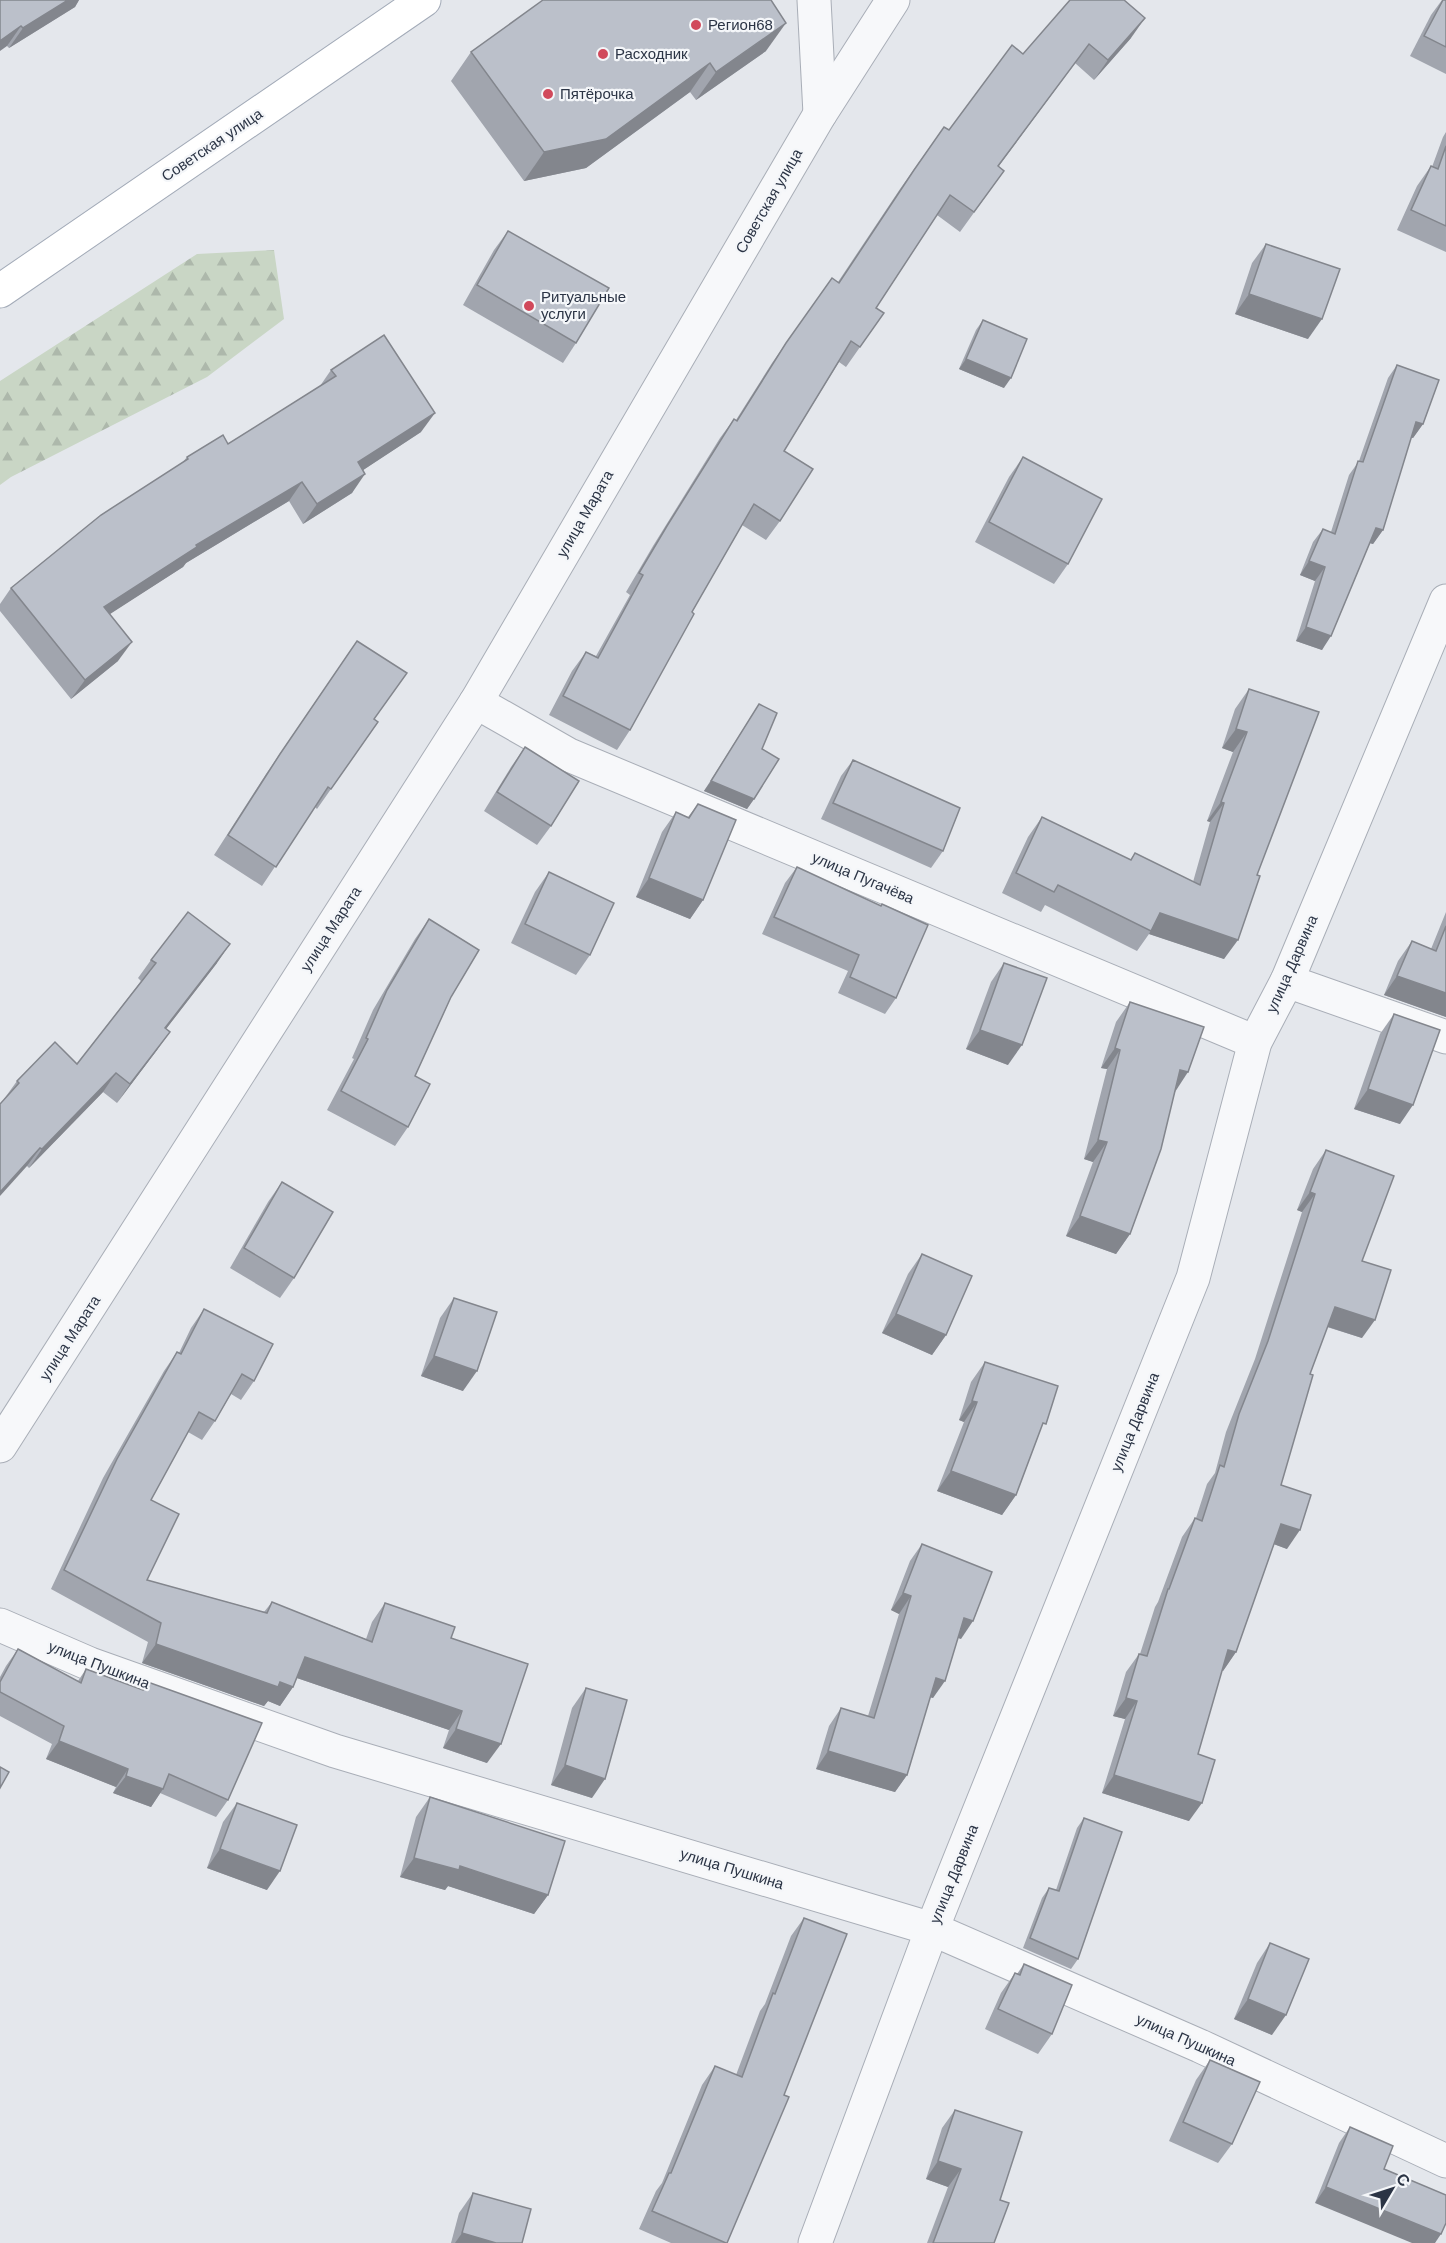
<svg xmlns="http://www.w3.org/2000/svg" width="1446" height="2243" viewBox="0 0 1446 2243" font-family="Arial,sans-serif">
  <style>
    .forest { fill: url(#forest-firs) }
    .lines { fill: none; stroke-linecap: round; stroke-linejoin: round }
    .minor-casing { stroke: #a9aeb7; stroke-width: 35 }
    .major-casing { stroke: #a3abb8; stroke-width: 35 }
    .minor { stroke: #f7f8fa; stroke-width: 33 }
    .major { stroke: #fff; stroke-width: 33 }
    .wall { fill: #a1a5ae }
    .shaded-wall { fill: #83868d }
    .building { fill: #bbc0ca; stroke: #83868d; stroke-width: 1.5 }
    .poi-dot { fill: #d1495b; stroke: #f4f6f9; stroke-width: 2 }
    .labels { text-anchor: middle; stroke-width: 4.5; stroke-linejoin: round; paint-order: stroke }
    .poi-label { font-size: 15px; fill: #2b3445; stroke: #f4f6f9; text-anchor: start }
    .street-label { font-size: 15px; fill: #2b3445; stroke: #f4f6f9 }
  </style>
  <defs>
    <pattern id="forest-firs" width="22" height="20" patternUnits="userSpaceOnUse" patternTransform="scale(1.5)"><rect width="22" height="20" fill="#c9d6c5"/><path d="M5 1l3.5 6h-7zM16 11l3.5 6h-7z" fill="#adb8ab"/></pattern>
  </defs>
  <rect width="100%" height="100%" fill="#e4e7ec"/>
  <polygon class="forest" points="274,250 284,319 207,377 11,477 0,485 0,381 197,254"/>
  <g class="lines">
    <g class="minor-casing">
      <g id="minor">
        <polyline points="814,0 820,114"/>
        <polyline points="476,702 569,755 1255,1042"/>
        <polyline points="1287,981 1446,1037"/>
        <polyline points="0,1446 476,702 820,114 893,0"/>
        <polyline points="0,1625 90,1664 335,1751 932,1929 1200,2046 1446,2161"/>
        <polyline points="815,2243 932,1929 1193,1278 1255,1042 1287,981 1446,601"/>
      </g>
    </g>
    <g class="major-casing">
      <polyline id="major" points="0,291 424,0"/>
    </g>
    <use href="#minor" class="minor"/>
    <use href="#major" class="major"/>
  </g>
  <g class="wall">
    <polygon points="0,0 79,0 75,7 9,48 7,46"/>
    <polygon points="1442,0 1446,0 1446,74 1410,56 1431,15"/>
    <polygon points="1131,38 1094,80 1075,63 998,166 1004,171 960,232 937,215 876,308 884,313 846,367 839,362 784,451 780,521 766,540 742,525 692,612 630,730 617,750 549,715 572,671 586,652 596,656 630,595 626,592 653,546 720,438 734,419 736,420 772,363 832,278 838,282 900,189 944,127 949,130 1023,54"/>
    <polygon points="766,51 696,100 690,92 586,168 524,181 451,81 471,52"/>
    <polygon points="1446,132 1446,252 1397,230 1417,186 1431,166 1432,167 1443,137"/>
    <polygon points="508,231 576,343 563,363 463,305 494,250"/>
    <polygon points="1266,244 1308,339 1235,314 1252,263"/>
    <polygon points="983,320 1004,388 959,369 976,330"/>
    <polygon points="1397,365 1423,424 1413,438 1411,437 1383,530 1373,544 1370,543 1322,650 1296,641 1315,581 1300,575 1313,542 1323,529 1331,532 1349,475 1359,461 1388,378"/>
    <polygon points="331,370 421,432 363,470 352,493 303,524 289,501 186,563 183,567 109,614 118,661 71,699 0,611 0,604 11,588 182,463 187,457 228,444 320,386"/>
    <polygon points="1023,457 1068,564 1054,584 975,542 1009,477"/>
    <polygon points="357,641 374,719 378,722 317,809 315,807 262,886 214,855 266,774"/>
    <polygon points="1249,689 1319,712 1224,959 1149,934 1137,951 1045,905 1041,912 1002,893 1028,837 1042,817 1130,860 1135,853 1193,882 1210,822 1207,821 1233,752 1222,748 1235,709"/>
    <polygon points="759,704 762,749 754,799 747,809 704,791"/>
    <polygon points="525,747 551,826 537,845 484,811 511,767"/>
    <polygon points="853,760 943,851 931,868 821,819 841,776"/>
    <polygon points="698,804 703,900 690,919 636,897 662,832 676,812 688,817"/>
    <polygon points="797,867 896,998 885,1014 838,993 848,971 762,934 785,883"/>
    <polygon points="549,872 590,955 576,975 511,943 535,892"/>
    <polygon points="1446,912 1446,1017 1384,995 1398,961 1412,941 1431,949"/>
    <polygon points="429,919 451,997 415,1076 408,1127 395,1146 327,1110 354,1059 352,1058 373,1010 415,939"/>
    <polygon points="151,960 217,963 166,1029 157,1050 117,1103 103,1092 29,1168 27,1166 4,1099 17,1081 77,1064 141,981 138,978"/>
    <polygon points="1004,963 1008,1065 966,1049 991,982"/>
    <polygon points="1130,1002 1175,1091 1130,1234 1116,1254 1066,1236 1093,1162 1084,1159 1107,1069 1101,1068 1116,1022"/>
    <polygon points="1394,1014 1400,1124 1354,1109 1380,1034"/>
    <polygon points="1326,1150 1362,1261 1362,1338 1327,1327 1310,1374 1281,1485 1287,1549 1274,1544 1236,1652 1223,1671 1222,1670 1198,1754 1189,1821 1102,1793 1125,1719 1113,1716 1126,1672 1139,1654 1140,1654 1155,1607 1158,1602 1182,1537 1195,1518 1196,1518 1207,1484 1215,1473 1226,1432 1255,1359 1302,1212 1297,1210 1313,1169"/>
    <polygon points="282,1182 294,1278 280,1298 230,1268 268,1202"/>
    <polygon points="922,1254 946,1335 932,1355 882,1333 908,1274"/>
    <polygon points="454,1298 463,1391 421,1376 440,1318"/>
    <polygon points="204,1309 254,1381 241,1400 231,1394 215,1421 202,1440 188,1432 151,1500 147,1580 264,1612 272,1602 366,1639 372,1622 385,1603 451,1638 487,1763 443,1748 449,1730 297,1678 293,1687 280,1706 268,1701 264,1706 142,1663 148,1642 51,1589 103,1478 164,1371 177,1352 179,1353 191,1328"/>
    <polygon points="985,1362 1039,1434 1016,1495 1002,1515 937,1491 964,1422 959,1420 971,1382"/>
    <polygon points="922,1544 961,1639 958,1638 933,1698 930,1697 907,1775 895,1792 816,1769 829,1726 841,1708 868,1716 899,1614 891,1610 910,1561"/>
    <polygon points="18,1649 78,1681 86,1669 140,1689 145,1681 228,1800 216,1817 160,1793 151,1807 113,1793 116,1787 46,1759 52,1744 0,1716 0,1677 6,1666"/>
    <polygon points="586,1688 592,1798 551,1785 572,1708"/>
    <polygon points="430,1797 548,1895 534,1914 448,1886 445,1890 400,1877 416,1817"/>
    <polygon points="237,1803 267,1890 207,1868 223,1822"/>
    <polygon points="1084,1818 1078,1959 1071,1969 1023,1948 1042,1898 1049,1888 1056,1890 1077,1828"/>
    <polygon points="804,1918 784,2095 727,2243 671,2243 639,2229 656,2191 662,2183 702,2085 715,2066 736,2075 760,2011 765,2004 791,1936"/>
    <polygon points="1270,1943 1272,2035 1234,2019 1257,1963"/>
    <polygon points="1024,1964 1052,2034 1038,2054 985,2029 1001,1993 1015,1973 1017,1974"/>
    <polygon points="1210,2060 1232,2144 1218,2163 1169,2141 1196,2080"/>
    <polygon points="955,2110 1000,2200 994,2243 927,2243 948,2187 926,2179 942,2128"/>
    <polygon points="1350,2127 1393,2146 1315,2203 1339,2143"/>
    <polygon points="473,2193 522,2243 451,2243 459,2213"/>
  </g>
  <g class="shaded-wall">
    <polygon points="68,0 79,0 75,7 9,48 23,28"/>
    <polygon points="1145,18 1131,38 1094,80 1108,60"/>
    <polygon points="786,23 766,51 696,100 716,72"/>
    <polygon points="21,26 7,46 0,51 0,41"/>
    <polygon points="1089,44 1075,63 984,186 998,166"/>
    <polygon points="710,63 690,92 586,168 524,181 544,152"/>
    <polygon points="1249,294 1322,319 1308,339 1235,314"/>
    <polygon points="966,359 1011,378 1004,388 959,369"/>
    <polygon points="435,413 421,432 345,482 358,462"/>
    <polygon points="1416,422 1423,424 1413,438 1406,436"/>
    <polygon points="365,474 352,493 303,524 317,504"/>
    <polygon points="302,482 289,501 186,563 183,567 90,627 104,607 196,545"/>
    <polygon points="1376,528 1383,530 1373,544 1366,542"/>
    <polygon points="1309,561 1325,567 1315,581 1300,575"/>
    <polygon points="1306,627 1331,636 1322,650 1296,641"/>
    <polygon points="132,642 118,661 71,699 85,680"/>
    <polygon points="1236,729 1247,732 1233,752 1222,748"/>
    <polygon points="711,781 754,799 747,809 704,791"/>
    <polygon points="1221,802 1224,803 1210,822 1207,821"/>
    <polygon points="649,878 703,900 690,919 636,897"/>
    <polygon points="1160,913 1238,940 1224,959 1149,934"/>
    <polygon points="230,944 217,963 152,1047 165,1028"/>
    <polygon points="1397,976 1446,993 1446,1017 1384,995"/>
    <polygon points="980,1030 1022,1045 1008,1065 966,1049"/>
    <polygon points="170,1032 157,1050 117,1103 130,1084"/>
    <polygon points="1115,1048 1120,1050 1107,1069 1101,1068"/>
    <polygon points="1180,1070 1188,1072 1175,1092"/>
    <polygon points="116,1073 103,1092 29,1168 42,1149"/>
    <polygon points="1368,1089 1413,1105 1400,1124 1354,1109"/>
    <polygon points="1098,1140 1107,1142 1093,1162 1084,1159"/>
    <polygon points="40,1148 27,1166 0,1196 0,1192"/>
    <polygon points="1310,1192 1315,1194 1302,1212 1297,1210"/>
    <polygon points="1080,1216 1130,1234 1116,1254 1066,1236"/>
    <polygon points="1335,1307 1375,1320 1362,1338 1322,1325"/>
    <polygon points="896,1314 946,1335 932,1355 882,1333"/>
    <polygon points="434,1356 477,1371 463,1391 421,1376"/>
    <polygon points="972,1401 977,1402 964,1422 959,1420"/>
    <polygon points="951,1471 1016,1495 1002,1515 937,1491"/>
    <polygon points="1281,1524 1300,1530 1287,1549 1268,1542"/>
    <polygon points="903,1593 911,1596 899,1614 891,1610"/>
    <polygon points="964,1618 973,1621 961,1639 952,1635"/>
    <polygon points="156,1644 280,1682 293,1687 280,1706 268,1701 264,1706 142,1663"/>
    <polygon points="1228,1650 1236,1652 1223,1671 1215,1668"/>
    <polygon points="305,1657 462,1711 449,1730 291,1676"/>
    <polygon points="936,1678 945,1681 933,1698 923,1695"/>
    <polygon points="1126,1698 1137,1701 1125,1719 1113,1716"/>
    <polygon points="456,1729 501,1744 487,1763 443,1748"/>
    <polygon points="59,1741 128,1769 116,1787 46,1759"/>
    <polygon points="828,1751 907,1775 895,1792 816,1769"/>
    <polygon points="565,1765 605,1779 592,1798 551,1785"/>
    <polygon points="1114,1775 1202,1803 1189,1821 1102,1793"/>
    <polygon points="126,1776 163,1789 151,1807 113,1793"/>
    <polygon points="220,1849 280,1871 267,1890 207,1868"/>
    <polygon points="414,1858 460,1866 548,1895 534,1914 448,1886 445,1890 400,1877"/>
    <polygon points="1248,1999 1286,2015 1272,2035 1234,2019"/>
    <polygon points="938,2161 961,2169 948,2187 926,2179"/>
    <polygon points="1326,2187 1441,2234 1435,2243 1412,2243 1315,2203"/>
    <polygon points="462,2233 496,2243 455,2243"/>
  </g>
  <g class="building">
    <polygon points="0,0 68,0 23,28 21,26 0,41"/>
    <polygon points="543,0 771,0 786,23 716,72 710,63 606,139 544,152 471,52"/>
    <polygon points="1070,0 1124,0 1145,18 1108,60 1089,44 998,166 1004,171 974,212 950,195 876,308 884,313 860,347 851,341 784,451 813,469 780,521 754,504 692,612 694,614 630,730 563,696 586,652 598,658 643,575 639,573 667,526 734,419 737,421 786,343 832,278 839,283 914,170 944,127 949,130 1012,45 1023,54"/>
    <polygon points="1443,0 1446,0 1446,47 1424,36"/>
    <polygon points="1446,146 1446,226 1411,210 1431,166 1438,169"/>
    <polygon points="508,231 609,288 576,343 477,285"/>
    <polygon points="1266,244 1340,269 1322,319 1249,294"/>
    <polygon points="983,320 1027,339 1011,378 966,359"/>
    <polygon points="384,335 435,413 358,462 365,474 317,504 302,482 196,545 197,547 104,607 132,642 85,680 11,588 101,515 188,459 187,457 223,435 228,444 336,376 331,370"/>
    <polygon points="1397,365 1439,380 1423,424 1416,422 1383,530 1376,528 1331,636 1306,627 1325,567 1309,561 1323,529 1335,534 1358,461 1363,462"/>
    <polygon points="1023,457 1102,499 1068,564 989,522"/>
    <polygon points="357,641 407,673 374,719 378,722 331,789 328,787 276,867 228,835 280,754"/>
    <polygon points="1249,689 1319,712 1257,875 1260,876 1238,940 1160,913 1151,931 1058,885 1054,892 1016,873 1042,817 1131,860 1135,853 1200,885 1224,803 1221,802 1247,732 1236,729"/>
    <polygon points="759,704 777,713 762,749 779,759 754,799 711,781"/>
    <polygon points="525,747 579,781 551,826 497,792"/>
    <polygon points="853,760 960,808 943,851 833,803"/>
    <polygon points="698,804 736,820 703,900 649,878 676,812 689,818"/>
    <polygon points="797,867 881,906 882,904 928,925 896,998 850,977 859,955 774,917"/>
    <polygon points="549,872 614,903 590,955 525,924"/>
    <polygon points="188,912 230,944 165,1028 170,1032 130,1084 116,1073 42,1149 40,1148 0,1192 0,1104 19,1083 17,1081 55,1042 77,1064 156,963 151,960"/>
    <polygon points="429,919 479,950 451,997 415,1076 430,1084 408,1127 341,1091 368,1039 366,1038 387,990"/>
    <polygon points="1446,926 1446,993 1397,976 1412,941 1436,951"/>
    <polygon points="1004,963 1047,978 1022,1045 980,1030"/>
    <polygon points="1130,1002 1204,1027 1188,1072 1180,1070 1161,1149 1130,1234 1080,1216 1107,1142 1098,1140 1120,1050 1115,1048"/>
    <polygon points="1394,1014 1440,1030 1413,1105 1368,1089"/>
    <polygon points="1326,1150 1394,1176 1362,1261 1391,1270 1375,1320 1335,1307 1310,1374 1313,1375 1281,1485 1311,1495 1300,1530 1281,1524 1236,1652 1228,1650 1198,1754 1215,1760 1202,1803 1114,1775 1137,1701 1126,1698 1139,1654 1147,1656 1168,1589 1169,1589 1195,1518 1202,1521 1220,1465 1224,1467 1239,1414 1268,1341 1284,1291 1315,1194 1310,1192"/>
    <polygon points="282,1182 333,1212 294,1278 244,1248"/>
    <polygon points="922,1254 972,1276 946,1335 896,1314"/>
    <polygon points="454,1298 497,1312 477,1371 434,1356"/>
    <polygon points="204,1309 273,1344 254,1381 242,1374 215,1421 199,1412 151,1500 179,1514 147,1580 267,1613 272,1602 372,1642 385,1603 455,1627 451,1638 528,1664 501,1744 456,1729 462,1711 305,1657 293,1687 280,1682 278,1687 156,1644 161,1623 64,1570 117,1459 177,1352 181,1354"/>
    <polygon points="985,1362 1058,1386 1046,1424 1043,1423 1016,1495 951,1471 977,1402 972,1401"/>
    <polygon points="922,1544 992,1572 973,1621 964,1618 945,1681 936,1678 907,1775 828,1751 841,1708 874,1718 911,1596 903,1593"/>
    <polygon points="18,1649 81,1683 86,1669 143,1690 145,1681 262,1723 228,1800 169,1774 163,1789 126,1776 128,1769 59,1741 64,1726 0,1692 0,1682"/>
    <polygon points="586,1688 627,1700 605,1779 565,1765"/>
    <polygon points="0,1767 9,1772 0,1788"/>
    <polygon points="430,1797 565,1841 548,1895 460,1866 459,1870 414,1858"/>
    <polygon points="237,1803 297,1825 280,1871 220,1849"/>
    <polygon points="1084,1818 1122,1832 1078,1959 1030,1938 1049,1888 1059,1891"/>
    <polygon points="804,1918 847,1934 784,2095 789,2097 727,2243 726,2243 652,2211 669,2173 671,2173 715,2066 742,2077 773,1993 775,1994"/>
    <polygon points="1270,1943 1309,1959 1286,2015 1248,1999"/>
    <polygon points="1024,1964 1072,1985 1052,2034 998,2009 1015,1973 1020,1975"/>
    <polygon points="1210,2060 1260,2082 1232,2144 1183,2122"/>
    <polygon points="955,2110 1022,2132 1000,2200 1009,2203 994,2243 933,2243 961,2169 938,2161"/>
    <polygon points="1350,2127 1393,2146 1384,2169 1446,2195 1446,2223 1441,2234 1326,2187"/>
    <polygon points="473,2193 531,2209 522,2243 496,2243 462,2233"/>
  </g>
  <g class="poi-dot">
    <circle cx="696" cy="25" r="6"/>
    <circle cx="603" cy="54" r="6"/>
    <circle cx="548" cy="94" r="6"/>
    <circle cx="529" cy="306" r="6"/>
  </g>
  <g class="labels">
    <g class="poi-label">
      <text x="708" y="30">Регион68</text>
      <text x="615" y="59">Расходник</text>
      <text x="560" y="99">Пятёрочка</text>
      <text x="541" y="302">Ритуальные<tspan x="541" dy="17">услуги</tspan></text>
    </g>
    <g class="street-label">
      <text transform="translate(212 145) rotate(-34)" y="5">Советская улица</text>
      <text transform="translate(769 201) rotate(-60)" y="5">Советская улица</text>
      <text transform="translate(585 514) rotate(-60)" y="5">улица Марата</text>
      <text transform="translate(863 878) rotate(23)" y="5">улица Пугачёва</text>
      <text transform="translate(331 929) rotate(-57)" y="5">улица Марата</text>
      <text transform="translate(1292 964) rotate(-66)" y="5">улица Дарвина</text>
      <text transform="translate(70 1338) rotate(-57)" y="5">улица Марата</text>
      <text transform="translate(1135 1422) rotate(-68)" y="5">улица Дарвина</text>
      <text transform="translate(99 1665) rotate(21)" y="5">улица Пушкина</text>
      <text transform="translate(732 1869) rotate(17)" y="5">улица Пушкина</text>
      <text transform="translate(954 1874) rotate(-68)" y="5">улица Дарвина</text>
      <text transform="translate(1186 2040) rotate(24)" y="5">улица Пушкина</text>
    </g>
  </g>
  <g transform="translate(1392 2189) rotate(51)" stroke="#f4f6f9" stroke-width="4.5" paint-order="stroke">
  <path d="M0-4.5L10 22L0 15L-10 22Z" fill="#2b3445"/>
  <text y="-9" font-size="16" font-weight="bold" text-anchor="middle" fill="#2b3445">С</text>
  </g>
</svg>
